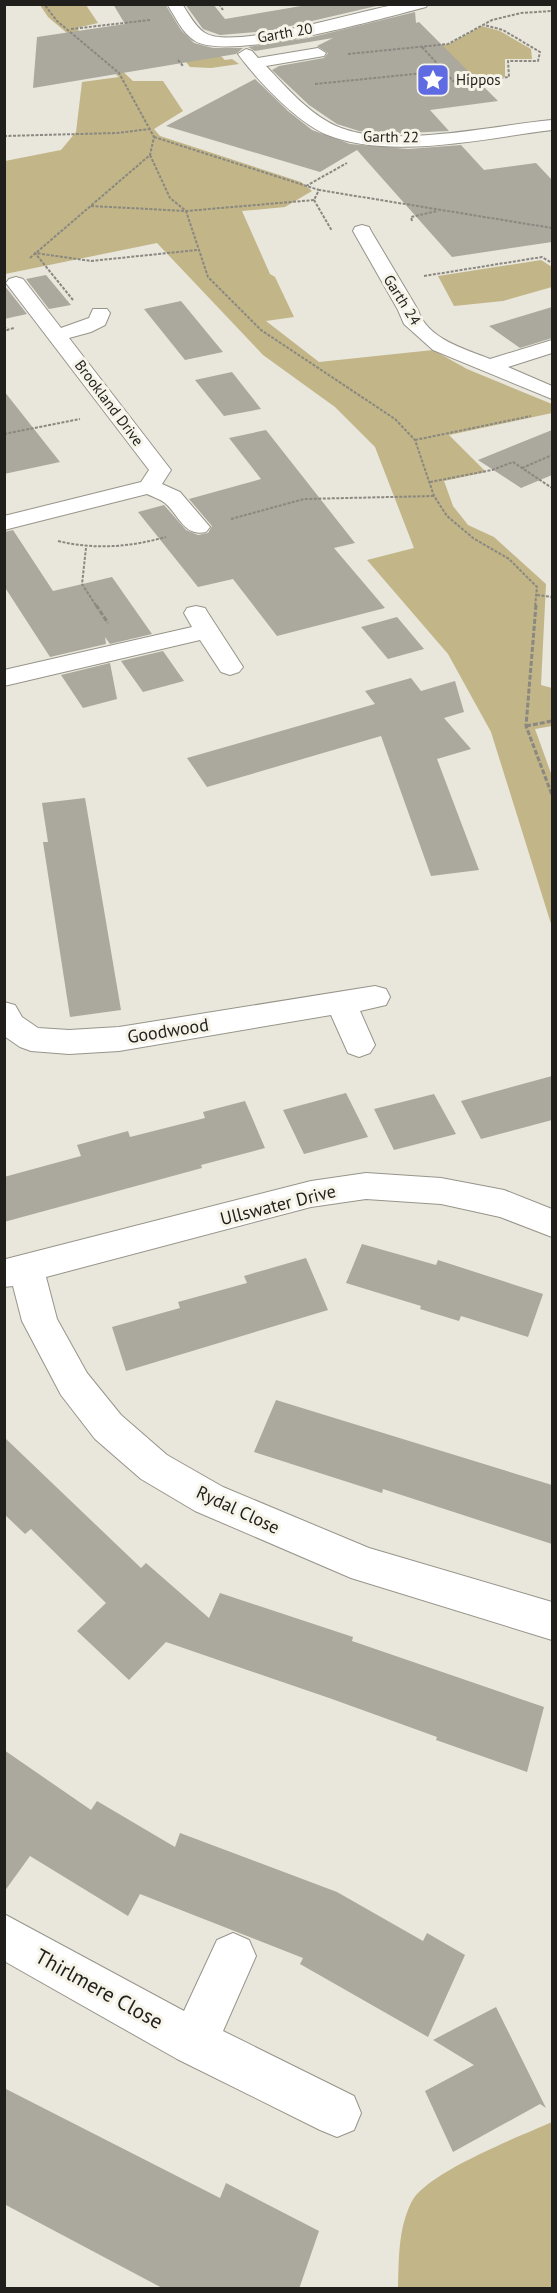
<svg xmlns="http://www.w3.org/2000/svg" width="557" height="2293" viewBox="0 0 557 2293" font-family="'PT Sans',sans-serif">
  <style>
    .green { fill: #c2b587 }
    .building { fill: #aba89e }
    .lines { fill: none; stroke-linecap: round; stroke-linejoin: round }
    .minor-casing { stroke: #97948a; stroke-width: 2 }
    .path-far1 { stroke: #8a8880; stroke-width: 2; stroke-dasharray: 3 1.5; stroke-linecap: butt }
    .path { stroke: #8a8880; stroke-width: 3; stroke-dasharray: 5 2; stroke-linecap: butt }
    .minor { fill: #fff; fill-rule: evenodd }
    .labels { text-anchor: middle; stroke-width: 6; stroke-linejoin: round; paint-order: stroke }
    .far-street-label { font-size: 15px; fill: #201f1b; stroke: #f6f4e9 }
    .far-poi-label { font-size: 15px; fill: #201f1b; stroke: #f6f4e9; text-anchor: start }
    .street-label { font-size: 18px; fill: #201f1b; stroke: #f6f4e9 }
    .near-street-label { font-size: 21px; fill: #201f1b; stroke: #f6f4e9 }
  </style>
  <rect width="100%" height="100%" fill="#e9e6dc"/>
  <g class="green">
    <polygon points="40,5 86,5 98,23 76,28 133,81 163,81 183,111 154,129 160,136 301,182 312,191 285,207 242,211 270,274 275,277 294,317 266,321 319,362 433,350 467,369 552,404 552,413 449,435 486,472 444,481 453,506 468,525 494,537 546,584 541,685 552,688 552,726 535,729 552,776 552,927 491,732 448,654 367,560 414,548 375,447 335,407 263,355 157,243 5,274 5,161 61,150 76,132 82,82 119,77 48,17"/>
    <polygon points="482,26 500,31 531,49 532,59 505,59 505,77 465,79 427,47 449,44"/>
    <polygon points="174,47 213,49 225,60 232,59 239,64 211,68 190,67"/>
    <polygon points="541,260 552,267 552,287 503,301 454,306 438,276"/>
    <path d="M552,2122V2288H398C399,2259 398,2230 411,2203C424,2173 521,2136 552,2122Z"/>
  </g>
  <g class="building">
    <polygon points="113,4 165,4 181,30 194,43 213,48 243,48 236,54 33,88 37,37 125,24"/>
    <polygon points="185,4 213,4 225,19 313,4 385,4 269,31 220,35 203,29"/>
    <polygon points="415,12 416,23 419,22 498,101 430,110 449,131 384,134 359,131 337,124 309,105 272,70 279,66 324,58 328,53 317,46 333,38 255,51 248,47 308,38"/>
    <polygon points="255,79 288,111 312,130 350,144 408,149 461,145 484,170 536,163 552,180 552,242 452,257 357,150 320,172 166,126"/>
    <polygon points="46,275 71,305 49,309 26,279"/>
    <polygon points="4,285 27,314 4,319"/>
    <polygon points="181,301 223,352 185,360 144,309"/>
    <polygon points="552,307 552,338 520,348 489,326"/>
    <polygon points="232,372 261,409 224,416 195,380"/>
    <polygon points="4,391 60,462 4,474"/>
    <polygon points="266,430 355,543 334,548 385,608 277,636 233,579 198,587 138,512 164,505 186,530 198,535 208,533 212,526 189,499 261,479 229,438"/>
    <polygon points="552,430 552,475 521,488 478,460"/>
    <polygon points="13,530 53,591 112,577 152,634 110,644 105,637 106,644 50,657 4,586 4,532"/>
    <polygon points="397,617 424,649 388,659 361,627"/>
    <polygon points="163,651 184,681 143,692 121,661"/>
    <polygon points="110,663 117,699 83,708 61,675"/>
    <polygon points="411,678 421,691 455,681 464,712 444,718 471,749 437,759 479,870 431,876 381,736 207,787 187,758 375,704 365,691"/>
    <polygon points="85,798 121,1010 70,1017 43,842 48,842 42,803"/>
    <polygon points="552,1076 552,1120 481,1139 461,1101"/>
    <polygon points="346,1093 368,1137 304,1154 283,1110"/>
    <polygon points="434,1094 456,1134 394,1150 374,1109"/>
    <polygon points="245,1101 265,1148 201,1165 202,1168 4,1222 4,1177 81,1156 77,1145 128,1131 130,1137 205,1118 203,1112"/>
    <polygon points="362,1244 436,1265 438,1260 543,1294 528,1337 461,1316 459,1321 420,1309 421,1306 346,1283"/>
    <polygon points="306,1258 328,1310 126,1371 112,1327 180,1308 178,1302 247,1283 244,1276"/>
    <polygon points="276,1400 552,1485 552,1544 383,1489 382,1493 254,1452"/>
    <polygon points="4,1437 141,1568 146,1563 209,1618 220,1593 353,1637 352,1641 544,1707 527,1772 436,1740 437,1737 332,1699 166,1642 129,1680 77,1631 106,1603 31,1529 25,1534 4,1514"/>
    <polygon points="4,1750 91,1810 97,1801 175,1847 180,1833 337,1892 423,1941 427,1933 465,1955 428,2037 300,1964 303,1958 140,1894 128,1916 30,1856 4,1892"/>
    <polygon points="496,2007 546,2108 540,2104 453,2152 425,2091 474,2065 433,2040"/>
    <polygon points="4,2088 220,2198 226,2183 319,2231 299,2289 164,2289 4,2204"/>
  </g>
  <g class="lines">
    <g class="minor-casing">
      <g id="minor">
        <path d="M167,4H182C189,14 195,27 205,33C234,51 363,9 400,4C409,4 419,4 428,4L426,7C383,18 231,62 195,41C182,33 175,16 167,4Z"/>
        <path d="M318,48L326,53L324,56L266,66C287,88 308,113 336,126C389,150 494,125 552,120V130C485,138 390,161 325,134C296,121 257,80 238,54L246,49L252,51L258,58Z"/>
        <path d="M362,225L369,227L371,231L418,310C427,339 465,349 490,359L552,340V353L508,367L552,386V399L433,350L404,324L398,310L353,231L355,227Z"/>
        <path d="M16,277L23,279L61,328L89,318L93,309H107L110,313L105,325L91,332L69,338L171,470L162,484L180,492L210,527L206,532C184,537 179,515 165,503C160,499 153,497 147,494L4,530V516L141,482L149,470L6,283L9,279Z"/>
        <polygon points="196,606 205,608 208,613 243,667 239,672 230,675 221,672 200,640 4,686 4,670 192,627 184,613 187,608"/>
        <polygon points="375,986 386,989 390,997 386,1005 360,1011 375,1045 370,1053 359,1057 348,1053 331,1015 119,1051 69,1054 31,1051 20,1047 4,1036 4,1002 15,1005 22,1017 38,1028 69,1030 119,1027"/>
        <polygon points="366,1173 441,1178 504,1190 552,1209 552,1237 500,1217 441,1204 366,1199 311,1207 46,1277 57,1319 87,1373 121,1415 167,1455 223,1487 369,1548 552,1602 552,1640 351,1578 195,1511 141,1479 95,1439 61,1395 22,1321 13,1286 4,1287 6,1259 311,1181"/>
        <polygon points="4,1914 184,2011 217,1940 233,1933 249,1940 256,1956 223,2031 354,2096 361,2113 354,2130 337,2137 320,2130 177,2059 4,1961"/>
      </g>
    </g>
    <g class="path-far1">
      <polyline points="219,4 223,10"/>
      <polyline points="71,29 150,20"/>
      <polyline points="422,47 455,83 509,77 508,61 538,61 540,52 503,30 484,25"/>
      <polyline points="348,54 448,44 492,20 521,13 552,11"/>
      <polyline points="178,60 183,66"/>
      <polyline points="315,84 444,71"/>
      <polyline points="4,136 117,133 150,129"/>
      <polyline points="154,137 319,190"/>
      <polyline points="150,155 170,198 186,211 208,277 261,330 395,419 415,440 434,496 447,516 473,538 509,559 537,587 535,607"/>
      <polyline points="306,186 347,163"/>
      <polyline points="314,200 332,231"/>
      <polyline points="91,206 186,211 314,200 319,190 552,228"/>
      <polyline points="412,221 411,217 437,211"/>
      <polyline points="30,258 150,155 154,137 119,73 57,21 44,4"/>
      <polyline points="424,276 542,257 552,263"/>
      <polyline points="73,300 35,253 91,261 197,250"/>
      <polyline points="4,326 7,330 14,328"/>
      <polyline points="4,434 80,419"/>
      <polyline points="415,440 531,416"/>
      <polyline points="522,468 552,455"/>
      <polyline points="430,482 492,470 513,462 552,488"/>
      <polyline points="231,519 304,499 434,496"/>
      <path d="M58,541C96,550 129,547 166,537"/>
      <polyline points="86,548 82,584 97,607"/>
      <polyline points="537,595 552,597"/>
    </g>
    <g class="path">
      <polyline points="96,605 108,623"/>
      <polyline points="536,605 526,726 552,795"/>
      <polyline points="526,726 552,721"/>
    </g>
    <use href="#minor" class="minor"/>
  </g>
  <defs>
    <g id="sight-square" transform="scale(1.725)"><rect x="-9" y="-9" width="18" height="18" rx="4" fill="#5f6be2" stroke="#f6f4e9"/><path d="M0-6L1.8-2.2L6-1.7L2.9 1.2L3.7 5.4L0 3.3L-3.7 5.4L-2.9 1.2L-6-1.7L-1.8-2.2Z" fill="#fff"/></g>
  </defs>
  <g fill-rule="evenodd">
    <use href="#sight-square" x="433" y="80"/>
  </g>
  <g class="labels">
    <g class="far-street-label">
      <text transform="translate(285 33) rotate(-10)" y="5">Garth 20</text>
      <text transform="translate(391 137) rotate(1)" y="5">Garth 22</text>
      <text transform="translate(402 300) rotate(58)" y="5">Garth 24</text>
      <text transform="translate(109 403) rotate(53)" y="5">Brookland Drive</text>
    </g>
    <g class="far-poi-label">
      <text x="456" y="85">Hippos</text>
    </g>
    <g class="street-label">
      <text transform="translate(168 1031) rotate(-9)" y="6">Goodwood</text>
      <text transform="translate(278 1205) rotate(-14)" y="6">Ullswater Drive</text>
      <text transform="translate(238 1510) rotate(25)" y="6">Rydal Close</text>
    </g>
    <g class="near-street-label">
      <text transform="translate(99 1989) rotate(29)" y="7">Thirlmere Close</text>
    </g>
  </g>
  <rect width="557" height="2293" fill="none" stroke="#201f1b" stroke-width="12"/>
</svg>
